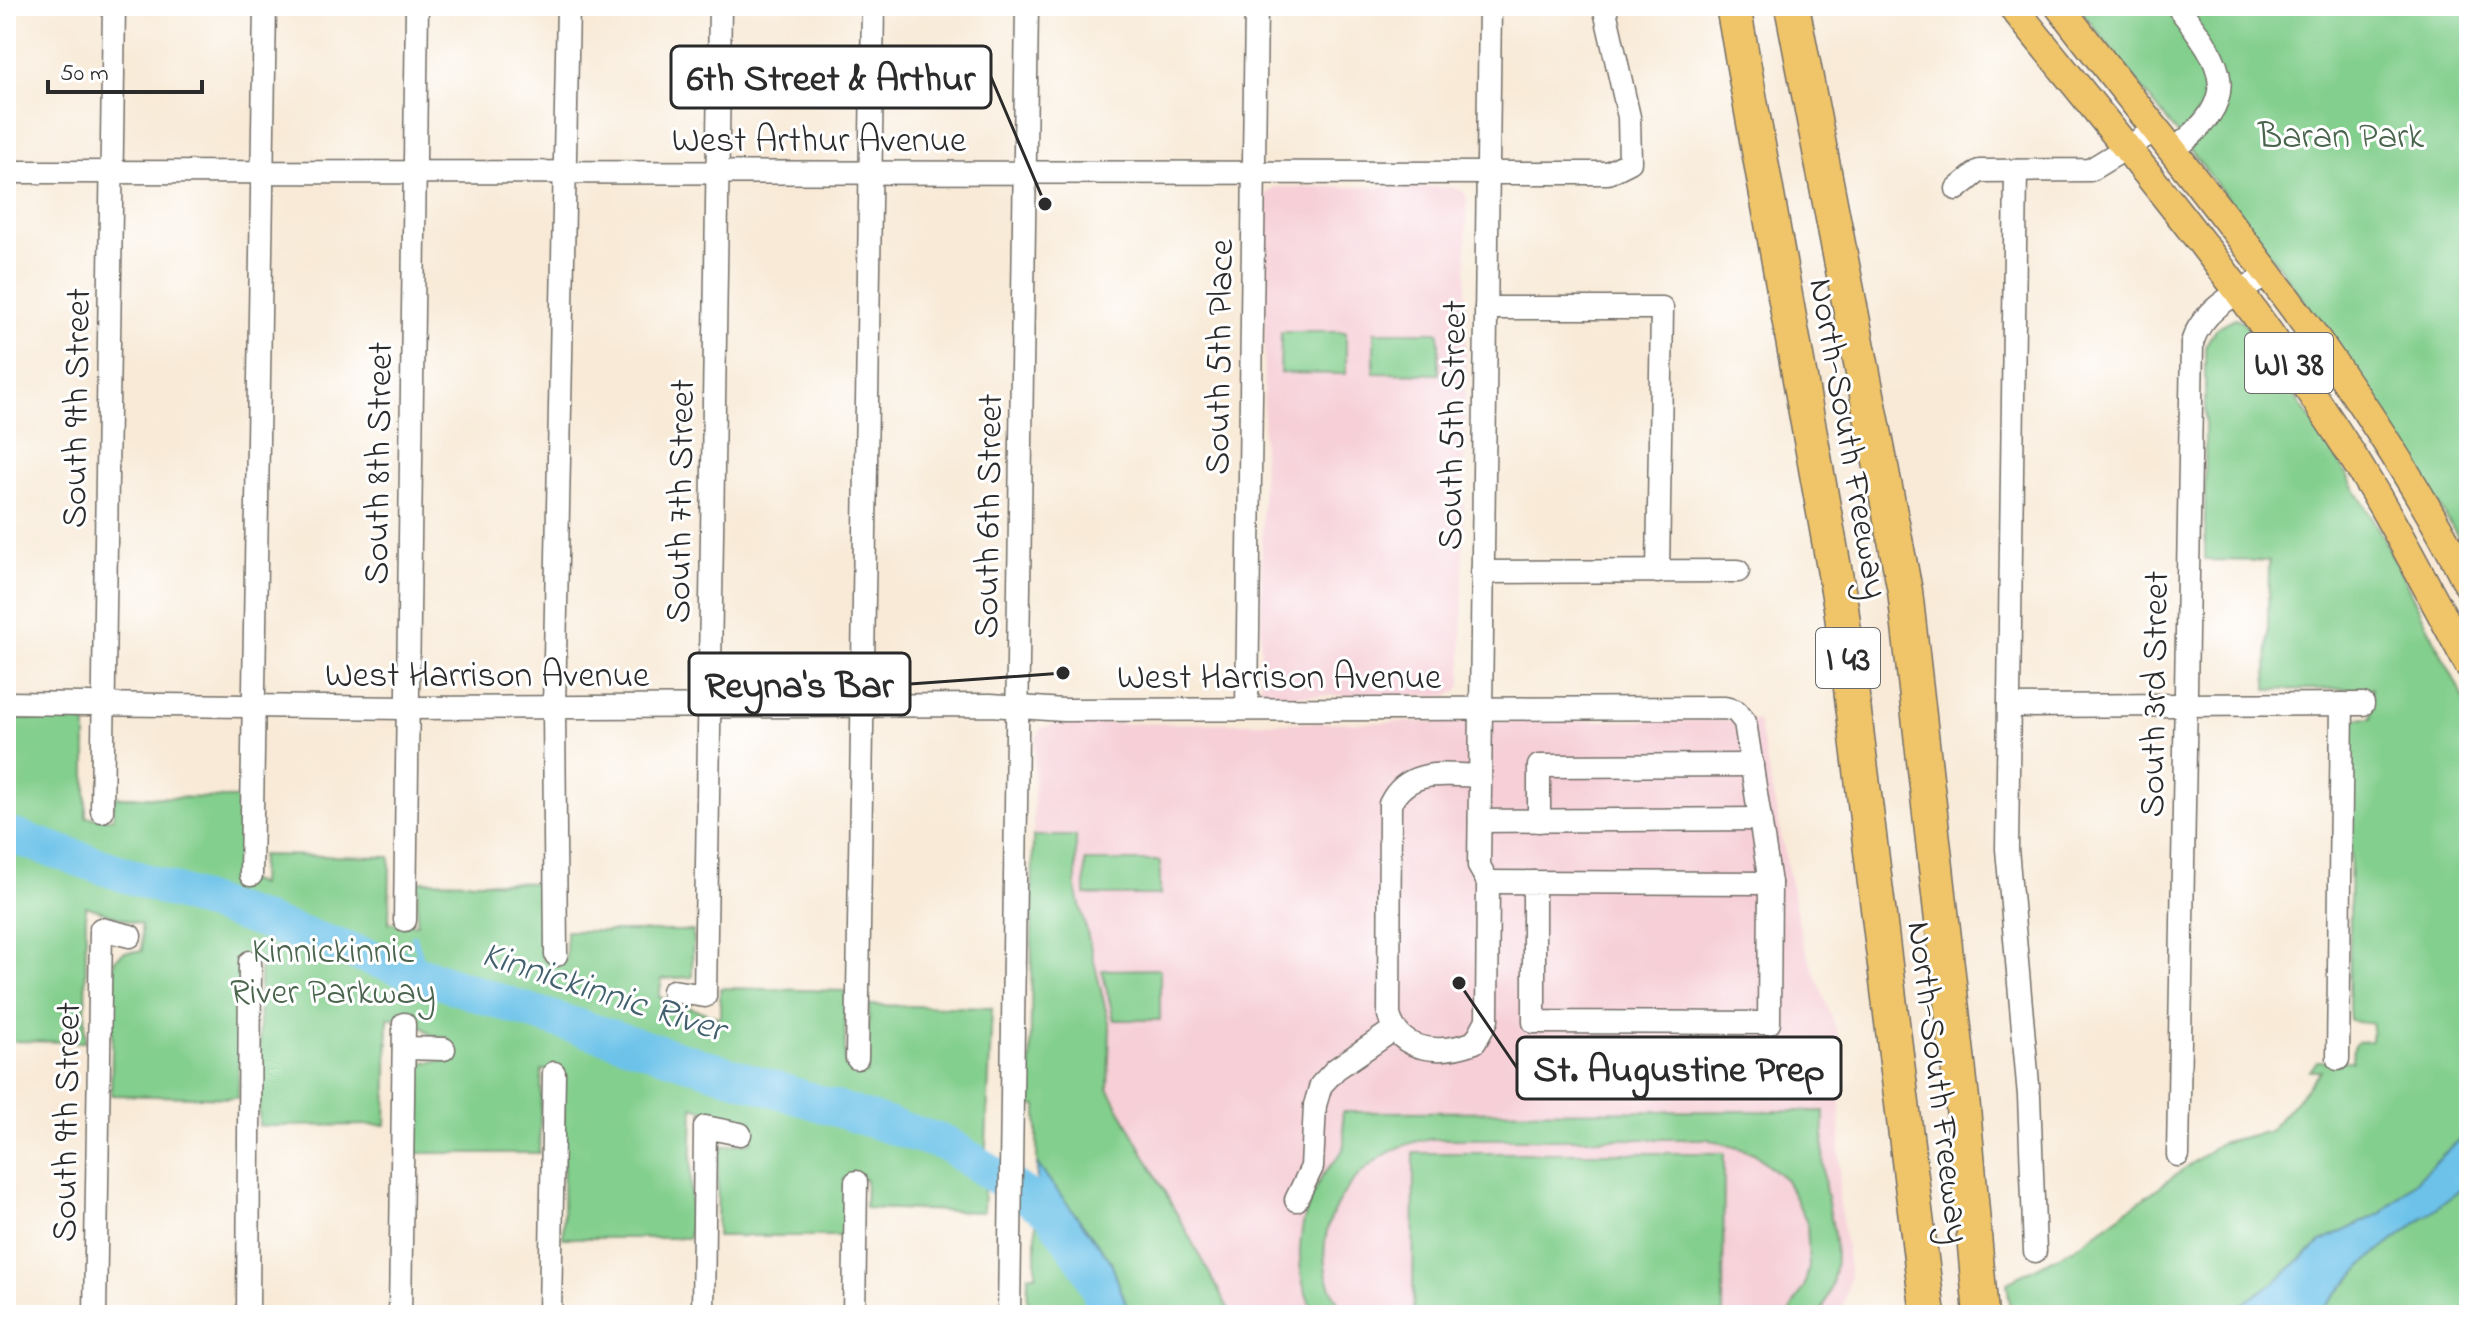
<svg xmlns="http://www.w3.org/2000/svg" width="2475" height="1321" viewBox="0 0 2475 1321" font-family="'Indie Flower',sans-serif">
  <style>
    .built { fill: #f6cfd7 }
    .green { fill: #83cf8d; stroke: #577d5c; stroke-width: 2 }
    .water { fill: #6cc2e9; stroke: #4c768a; stroke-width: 2 }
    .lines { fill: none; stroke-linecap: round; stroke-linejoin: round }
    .stream { stroke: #6cc2e9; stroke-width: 6 }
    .river { stroke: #6cc2e9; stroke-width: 36 }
    .minor-casing { stroke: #736e67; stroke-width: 25 }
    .major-casing { stroke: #736e67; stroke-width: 31 }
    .highway-casing { stroke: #736e67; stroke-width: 37 }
    .minor { stroke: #fff; stroke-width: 22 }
    .major { stroke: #f0c469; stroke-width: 28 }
    .highway { stroke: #f0c469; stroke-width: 34 }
    .labels { text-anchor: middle; stroke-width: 6; stroke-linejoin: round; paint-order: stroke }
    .shield { fill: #fff; stroke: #6b6b6b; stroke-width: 2 }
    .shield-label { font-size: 34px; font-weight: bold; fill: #2b2b2b }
    .park-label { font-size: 36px; fill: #4a644d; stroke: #fff }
    .street-label { font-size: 36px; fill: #2b2b2b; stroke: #fff }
    .water-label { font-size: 38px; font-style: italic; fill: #42606e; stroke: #fff }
    .leader { fill: none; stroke: #2b2b2b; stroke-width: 3 }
    .callout-dot { fill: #2b2b2b; stroke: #fff; stroke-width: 3 }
    .callout { fill: #fff; stroke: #2b2b2b; stroke-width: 3 }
    .callout-label { font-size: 38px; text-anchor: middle; font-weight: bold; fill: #2b2b2b }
  </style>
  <rect width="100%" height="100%" fill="#fff"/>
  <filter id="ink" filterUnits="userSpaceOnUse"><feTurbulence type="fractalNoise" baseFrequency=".0125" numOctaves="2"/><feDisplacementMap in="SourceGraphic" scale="16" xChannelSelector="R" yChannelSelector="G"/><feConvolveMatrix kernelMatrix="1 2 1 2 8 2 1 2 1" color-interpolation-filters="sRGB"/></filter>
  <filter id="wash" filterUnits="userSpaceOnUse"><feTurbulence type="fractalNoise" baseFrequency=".006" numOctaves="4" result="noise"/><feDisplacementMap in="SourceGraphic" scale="32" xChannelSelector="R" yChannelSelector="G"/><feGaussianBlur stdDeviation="1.8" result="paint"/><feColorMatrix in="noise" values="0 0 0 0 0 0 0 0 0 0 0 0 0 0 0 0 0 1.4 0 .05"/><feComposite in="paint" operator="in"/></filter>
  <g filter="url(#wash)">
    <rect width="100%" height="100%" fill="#f8ead7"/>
    <g class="built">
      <polygon points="1275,187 1454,187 1463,191 1467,198 1462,682 1458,691 1447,696 1271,695 1263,692 1260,685 1266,195"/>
      <polygon points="1758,720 1802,939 1842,1044 1839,1196 1850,1276 1841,1315 1232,1315 1108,1088 1110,1027 1076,888 1076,836 1033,836 1035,740 1041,728 1056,724"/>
    </g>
    <g class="green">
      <path d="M2077,6H2469V558C2446,513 2418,472 2391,429C2296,281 2186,144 2077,6Z"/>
      <polygon points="2235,318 2243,321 2335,455 2382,535 2469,709 2469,1130 2382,1213 2321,1242 2275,1282 2226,1315 2011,1315 2007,1282 2075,1248 2220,1143 2269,1131 2321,1071 2310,1071 2317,1061 2352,1061 2353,1047 2357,1042 2371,1041 2372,1024 2350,1020 2349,1008 2352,719 2371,718 2372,688 2267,690 2269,561 2205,560 2205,346 2216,328"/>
      <polygon points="1281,332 1346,332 1346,374 1280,373"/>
      <polygon points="1374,332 1439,332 1439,374 1374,373"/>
      <polygon points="6,719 75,719 86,724 86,817 113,819 114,797 244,798 243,878 260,885 261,855 390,857 389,923 417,924 418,881 544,883 544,959 566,959 566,931 693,931 692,977 662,979 659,997 720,1018 720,988 845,991 845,1066 867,1074 869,1005 992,1008 983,1212 865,1208 866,1179 844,1179 843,1236 717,1236 718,1156 724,1146 751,1142 754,1126 693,1107 689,1238 563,1238 564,1070 542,1070 539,1153 414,1153 416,1072 424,1062 447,1061 448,1038 431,1035 413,1018 388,1018 386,1125 259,1126 260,958 241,959 238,1098 111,1095 114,960 125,952 142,951 141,925 86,906 85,1042 6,1041"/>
      <polygon points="1033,836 1076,836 1076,888 1110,1027 1108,1088 1232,1315 1130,1315 1110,1260 1037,1164 1037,1106 1030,1105"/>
      <rect x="1085" y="861" width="75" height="34"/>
      <polygon points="1160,969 1160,1020 1114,1020 1102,970"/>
      <path d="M1824,1111C1824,1137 1821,1167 1826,1193C1836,1244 1844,1264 1820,1315H1788L1804,1287L1809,1267L1807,1222L1786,1180L1754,1153L1708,1139H1429C1349,1151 1290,1245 1347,1315H1316C1291,1274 1297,1219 1321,1178C1326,1169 1339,1159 1343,1149C1346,1139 1343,1122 1342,1112Z"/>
      <polygon points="1414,1153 1724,1153 1723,1315 1413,1315"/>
      <polygon points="2469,1183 2469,1315 2317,1315 2368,1260"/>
      <path d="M1036,1218C1065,1246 1080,1278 1093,1315H1027L1028,1275H1036Z"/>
    </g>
    <g class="water">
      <polygon points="2469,1130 2469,1183 2368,1260 2317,1315 2226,1315 2275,1282 2321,1242 2382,1213"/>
      <path d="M1037,1164L1110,1260L1130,1315H1093C1080,1278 1065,1246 1036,1218Z"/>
    </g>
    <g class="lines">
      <polyline class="stream" points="414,937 427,977"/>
      <polyline class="river" points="6,834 516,1007 947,1144 1050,1212 1090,1269 1109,1315"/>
    </g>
  </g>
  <g filter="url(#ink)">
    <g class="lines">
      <g class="minor-casing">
        <g id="minor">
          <path d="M2172,151C2243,98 2226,67 2177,6"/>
          <polyline points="2016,171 2007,849 2029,1096 2035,1251"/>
          <polyline points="6,172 1608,173 1630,162 1629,117 1604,6"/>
          <polyline points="1957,189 1979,171 2090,170 2154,131"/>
          <polyline points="1486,308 1662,308 1658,572"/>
          <polyline points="1482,572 1738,571"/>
          <polyline points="6,703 405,708 991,705 1063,710 1725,708 1736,711 1745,722 1770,883"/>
          <polyline points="2009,706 2363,704"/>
          <polyline points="1247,709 1256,6"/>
          <path d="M1480,776C1445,775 1408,767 1390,804L1389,1015C1399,1054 1443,1054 1475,1042L1487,1020L1488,882L1479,866L1490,6"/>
          <polyline points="102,811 114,6"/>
          <polyline points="1480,821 1761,819"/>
          <polyline points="1539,821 1539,766 1752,765"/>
          <polyline points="251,875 265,6"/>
          <path d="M1488,882C1582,882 1676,883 1770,883L1769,1023L1534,1022V882"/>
          <polyline points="405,920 417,6"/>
          <polyline points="556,955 554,708 568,6"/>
          <polyline points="673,991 705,996 720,6"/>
          <polyline points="404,1048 444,1049"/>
          <polyline points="857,1058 873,6"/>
          <polyline points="2338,1059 2342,704"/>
          <path d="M2178,1155L2192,343C2202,308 2241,291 2271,273"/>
          <polyline points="1296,1200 1312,1167 1315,1105 1321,1085 1336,1069 1393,1030"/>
          <polyline points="95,1315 101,929 130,936"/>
          <polyline points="248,1315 250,962"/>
          <polyline points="400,1315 404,1024"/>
          <polyline points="550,1315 554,1073"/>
          <polyline points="703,1315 705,1127 740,1134"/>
          <polyline points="854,1315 856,1182"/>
          <polyline points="1009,1315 1027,6"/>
        </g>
      </g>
      <g class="major-casing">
        <g id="major">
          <path d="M2012,6C2123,144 2238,280 2335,429C2385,504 2426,586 2469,665"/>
          <path d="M2059,6C2203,194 2362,373 2469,586"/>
        </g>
      </g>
      <g class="highway-casing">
        <g id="highway">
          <polyline points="1733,6 1841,607 1928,1315"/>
          <polyline points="1792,6 1905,591 1963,1108 1981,1315"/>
        </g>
      </g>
      <use href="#minor" class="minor"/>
      <use href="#major" class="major"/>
      <use href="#highway" class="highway"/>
    </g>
  </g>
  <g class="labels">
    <g class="shield">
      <rect x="2245" y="333" width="88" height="60" rx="6"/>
      <rect x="1816" y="628" width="64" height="60" rx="6"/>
    </g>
    <g class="shield-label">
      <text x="2289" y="375">WI 38</text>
      <text x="1848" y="670">I 43</text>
    </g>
    <g class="park-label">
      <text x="2341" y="147">Baran Park</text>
      <text x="333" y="962">Kinnickinnic<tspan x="333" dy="41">River Parkway</tspan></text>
    </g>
    <g class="street-label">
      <text x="819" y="151">West Arthur Avenue</text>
      <text transform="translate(1217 357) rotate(-89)" y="13">South 5th Place</text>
      <text transform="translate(74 408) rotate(-89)" y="13">South 9th Street</text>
      <text transform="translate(1450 425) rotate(-89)" y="13">South 5th Street</text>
      <text transform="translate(1851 438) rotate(80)" y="13">North-South Freeway</text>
      <text transform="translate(376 463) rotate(-89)" y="13">South 8th Street</text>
      <text transform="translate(678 501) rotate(-89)" y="13">South 7th Street</text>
      <text transform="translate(986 516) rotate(-89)" y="13">South 6th Street</text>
      <text x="487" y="686">West Harrison Avenue</text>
      <text x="1279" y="688">West Harrison Avenue</text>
      <text transform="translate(2152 694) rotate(-89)" y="13">South 3rd Street</text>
      <text transform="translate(1941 1082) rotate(83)" y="13">North-South Freeway</text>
      <text transform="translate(64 1122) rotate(-89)" y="13">South 9th Street</text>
    </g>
    <g class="water-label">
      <text transform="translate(604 990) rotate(18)" y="13">Kinnickinnic River</text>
    </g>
  </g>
  <path class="leader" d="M1045 204L991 77M1063 673L910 684M1459 983L1517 1068"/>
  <g class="callout-dot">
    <circle cx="1045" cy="204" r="8"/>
    <circle cx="1063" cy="673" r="8"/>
    <circle cx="1459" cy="983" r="8"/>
  </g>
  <g class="callout">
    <rect x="671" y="46" width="320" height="62" rx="8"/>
    <rect x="689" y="653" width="221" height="62" rx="8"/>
    <rect x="1517" y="1037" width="324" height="62" rx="8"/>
  </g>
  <g class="callout-label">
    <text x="831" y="90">6th Street &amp; Arthur</text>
    <text x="799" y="697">Reyna's Bar</text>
    <text x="1679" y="1081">St. Augustine Prep</text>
  </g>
  <rect width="2475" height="1321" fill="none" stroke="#fff" stroke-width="32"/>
  <path d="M48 80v12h154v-12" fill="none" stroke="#2b2b2b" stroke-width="4"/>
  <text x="60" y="80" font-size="24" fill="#2b2b2b" stroke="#ffffff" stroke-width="6" paint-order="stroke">50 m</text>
</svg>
